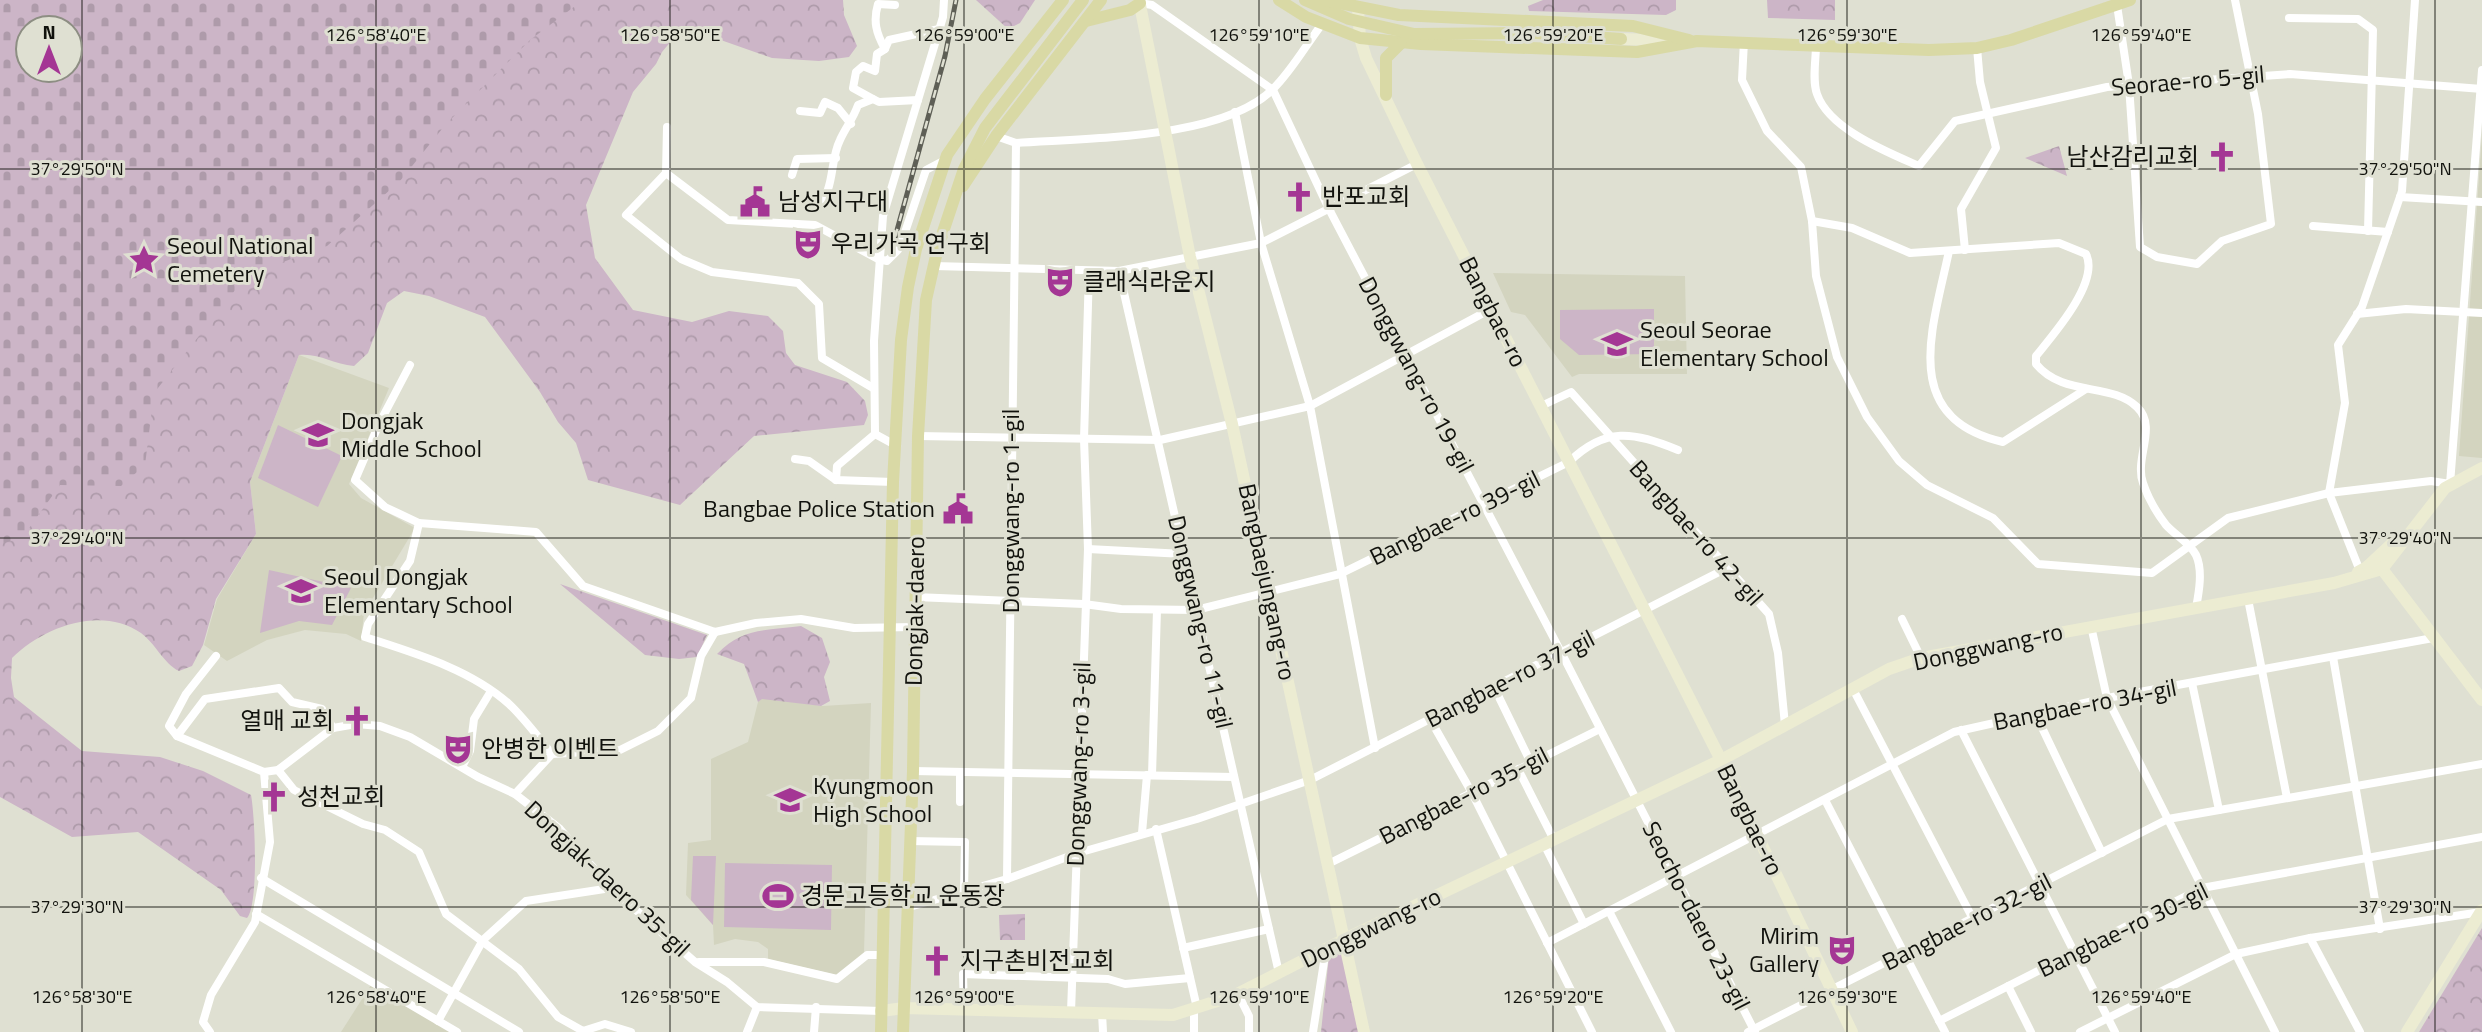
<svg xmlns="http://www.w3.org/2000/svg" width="2482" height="1032" viewBox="0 0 2482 1032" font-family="'Titillium Web','Noto Sans KR',sans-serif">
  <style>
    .built { fill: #d3d4bf }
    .green { fill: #ccb5c7 }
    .forest { fill: url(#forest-crowns) }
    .cemetery { fill: url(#cemetery-stones); fill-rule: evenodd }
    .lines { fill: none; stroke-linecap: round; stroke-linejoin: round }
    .street { stroke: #fff; stroke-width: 8 }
    .secondary { stroke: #ececd2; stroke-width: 12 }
    .primary { stroke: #d9d9a5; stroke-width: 12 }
    .rail-casing { stroke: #5e5f56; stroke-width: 5 }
    .rail { stroke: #dfe0d2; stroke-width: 2.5; stroke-dasharray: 8; stroke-linecap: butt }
    .ticks { fill: none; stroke: #11120d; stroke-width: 2; stroke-opacity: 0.45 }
    .labels { text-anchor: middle; stroke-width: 6; stroke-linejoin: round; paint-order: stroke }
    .street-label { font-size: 24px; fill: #11120d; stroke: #dfe0d2 }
    .poi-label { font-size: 24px; fill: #11120d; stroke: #dfe0d2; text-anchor: start }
    .ticks-label { font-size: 18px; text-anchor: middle; fill: #11120d; stroke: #dfe0d2; stroke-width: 6; stroke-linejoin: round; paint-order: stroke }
  </style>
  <defs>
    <pattern id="forest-crowns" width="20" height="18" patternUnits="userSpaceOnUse" patternTransform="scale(1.75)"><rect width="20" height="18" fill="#ccb5c7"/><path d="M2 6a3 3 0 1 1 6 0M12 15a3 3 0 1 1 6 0" fill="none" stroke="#ae9baa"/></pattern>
    <pattern id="cemetery-stones" width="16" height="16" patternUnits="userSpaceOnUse" patternTransform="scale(1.75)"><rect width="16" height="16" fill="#ccb5c7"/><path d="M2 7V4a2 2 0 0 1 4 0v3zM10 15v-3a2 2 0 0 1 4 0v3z" fill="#ae9baa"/></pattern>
  </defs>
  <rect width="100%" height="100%" fill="#dfe0d2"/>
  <g class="built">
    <polygon points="2482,135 2482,458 2459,456"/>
    <polygon points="1493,273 1685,276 1687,374 1579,374 1572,377 1525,315 1511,312"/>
    <polygon points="299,355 389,388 349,484 361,498 415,528 364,613 361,641 346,634 305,630 267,640 227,661 204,645 217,599 256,534 250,482"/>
    <polygon points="762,698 823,706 871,703 864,953 841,976 768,959 768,949 758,942 735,939 714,945 713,925 686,895 688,843 711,840 711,759 748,742 758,702"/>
    <polygon points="371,985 452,1032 341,1032"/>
  </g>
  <g class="green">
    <polygon points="1654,309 1654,354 1579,355 1560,339 1560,310"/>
    <polygon points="278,425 342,456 318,507 258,478"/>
    <polygon points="269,570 351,588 332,625 299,621 260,633"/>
    <polygon points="693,856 716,856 713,925 691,900"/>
    <polygon points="725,863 832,865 831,930 724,927"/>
  </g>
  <g class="forest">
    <path d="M147,0H843L844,15L857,46L849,57L819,61L772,58L698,32L672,40L662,52L656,64L633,92L586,205L595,258L633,310L692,322L729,311L768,316L783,331L786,353L795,365L847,382L865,401L868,415L864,425L754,436L680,505L588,480L576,443L558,422L540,392L485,317L429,296L404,291L387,303L368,353L354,366C333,364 319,353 299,355L250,482L256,534L216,599L203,645L192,666L179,671C163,663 156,644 141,633C101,605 43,627 12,658L11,678L14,697L82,751L160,757L203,771L251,795C255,815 259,905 247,918L240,916L221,890L138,832L72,837L0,797V258Z"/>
    <polygon points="976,0 1035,0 1020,23 1008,29"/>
    <polygon points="1543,0 1676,0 1676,10 1666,15 1529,11 1528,6"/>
    <polygon points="1767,0 1835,0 1835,20 1768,18"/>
    <polygon points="2059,146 2067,176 2025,158"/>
    <polygon points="560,584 707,635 697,657 679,659 645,655"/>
    <path d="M801,626L822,638L830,662L824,677L830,701L821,706L762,699L758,702L744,664L717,654C743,627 766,631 801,626Z"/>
    <polygon points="1025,914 1025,940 1000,940 999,915"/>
    <polygon points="2482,928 2482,1032 2419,1032"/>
    <polygon points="1348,951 1362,1032 1321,1032 1329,956"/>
  </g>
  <path class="cemetery" d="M0,0H583L530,40L446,124L400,181L327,246L247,275L154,393L145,465L121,486L60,485L22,538L0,544ZM28,28H70V70H28Z"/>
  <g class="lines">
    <g class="street">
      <polyline points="1140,3 1152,5 1273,90 1329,209 1561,652 1755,1032"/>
      <polyline points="2117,5 2129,85 2140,247 2157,257 2197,264 2222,241 2271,224 2258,114 2235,0"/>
      <polyline points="2289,18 2358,19 2373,30 2368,231"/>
      <polyline points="1744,41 1742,80 1767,131 1801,167 1812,221 1816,276 1837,357 1867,417 1899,461 1927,485 1993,518 2038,564 2152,573 2228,518 2329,493 2431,481 2450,484 2482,70"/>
      <path d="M1816,45C1816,59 1812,80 1817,94C1829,129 1887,152 1919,166L1955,121L2107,87L2290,74L2482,89"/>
      <path d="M885,49C876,33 873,21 878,4L895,5"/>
      <polyline points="873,99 853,88 856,72 863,66 875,71 877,54 885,49 889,40 939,29"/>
      <polyline points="800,111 820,113 825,102 838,108 851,124"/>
      <polyline points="1235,112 1261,243 1310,406 1375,748"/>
      <polyline points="667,127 666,173 728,220 815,225 878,259 887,261 898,250 902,241 926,170 945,160"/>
      <path d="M996,136L1016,143C1084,138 1224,140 1274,88C1292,70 1306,45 1322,24"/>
      <polyline points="666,173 626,215 681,259 712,272 798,283 819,304 822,358 873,388"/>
      <polyline points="792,175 797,159 836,158"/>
      <polyline points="2400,197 2482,202"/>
      <path d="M816,208C836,190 829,162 840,140C846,127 853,119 858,105L873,99L879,102L918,100"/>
      <path d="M1812,221L1852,228L1910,253L2059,243L2086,254C2100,282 2053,335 2036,356V364C2063,397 2111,382 2137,407C2158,427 2134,458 2143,483C2148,498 2156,512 2166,525C2176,536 2189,542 2196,555C2203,570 2199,592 2196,608"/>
      <polyline points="2313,226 2388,232"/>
      <polyline points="1965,250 1961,209 1996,148 1980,82 1977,48"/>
      <path d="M1949,251C1933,328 1898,418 2003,442L2086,389"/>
      <polyline points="934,266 1119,271 1261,243 1417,164"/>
      <polyline points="1119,271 1279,973"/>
      <polyline points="2357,314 2406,309 2482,313"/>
      <polyline points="410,365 379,424 355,480 385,507 419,523 536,532 583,586 715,632"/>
      <polyline points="1541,406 1571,392 1769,614 1778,653 1785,725"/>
      <polyline points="875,434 837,466 836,480 893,482"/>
      <polyline points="918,436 1160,440 1310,406 1491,309"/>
      <polyline points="897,446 875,434 874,341 883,216 943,17 944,0"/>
      <polyline points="795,459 809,461 836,480"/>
      <path d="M419,523L410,561L368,624L365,637C414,653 470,669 509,704C524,718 538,737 552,754"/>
      <polyline points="1088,549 1184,554"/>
      <polyline points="2360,571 2329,493 2345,403 2338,345 2362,307 2402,191 2415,0"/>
      <path d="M915,597L1084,604L1121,609L1196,610L1340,574L1569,462C1606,426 1633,432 1678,450"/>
      <polyline points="2248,599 2287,798"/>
      <polyline points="1902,619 1921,658"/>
      <polyline points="2091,626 2107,698 2275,1032"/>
      <polyline points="715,632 756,623 801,619 854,628 915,627"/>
      <polyline points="2333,657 2380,929"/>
      <polyline points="2192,683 2219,810"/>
      <polyline points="1494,687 1531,763"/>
      <polyline points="1853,689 1973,919"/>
      <polyline points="2035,713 2102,853"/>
      <polyline points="1430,719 1472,793 1592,1032"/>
      <polyline points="1961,730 2115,1032"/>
      <polyline points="177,736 205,699 279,688 292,702 322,709 333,728"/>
      <polyline points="552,754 620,750 658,731 691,698 701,656 715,632"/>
      <polyline points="462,767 470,751 474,719 491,691"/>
      <polyline points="1518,769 1554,840"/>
      <polyline points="278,770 294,790 363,824 385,830 419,852 446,914 519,969 558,1017 583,1031 605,1024 631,1032"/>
      <polyline points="913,771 1234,777"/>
      <polyline points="264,772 278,770 333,728 356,724 380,726 410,737 478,777 515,794 560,829 611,888 695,962 727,982 757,1007 881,1011"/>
      <polyline points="1152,775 1157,610"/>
      <polyline points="515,794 552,754"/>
      <polyline points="1825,800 1945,1032"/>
      <polyline points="960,802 960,773"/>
      <polyline points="1156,829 1197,1008"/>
      <polyline points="1142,833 1147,775"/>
      <polyline points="909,841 965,842 964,891"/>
      <polyline points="1544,844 1584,924"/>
      <polyline points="1328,864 1600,729"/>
      <polyline points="261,878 519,1032"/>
      <polyline points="1007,879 1016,143"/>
      <polyline points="906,908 1007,879 1078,853 1197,819 1310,780 1727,568"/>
      <polyline points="1609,911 1671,1032"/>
      <polyline points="256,914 457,1032"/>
      <polyline points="2310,938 2360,1032"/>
      <polyline points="1547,943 1954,732 2107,698 2433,638"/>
      <polyline points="1183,948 1269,929"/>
      <polyline points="699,962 764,962 837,979 867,955 883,955"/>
      <polyline points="2008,986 2031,1032"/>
      <polyline points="1238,994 1249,1016 1249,1032"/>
      <polyline points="1194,1008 1194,1032"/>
      <polyline points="964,1009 963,974 1108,979 1125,984 1190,978"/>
      <polyline points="1071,1012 1088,549 1084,439 1089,271"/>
      <polyline points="1102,1013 1103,1032"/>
      <polyline points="438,1021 483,940 526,901 611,888"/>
      <polyline points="1939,1021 2202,888 2482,837"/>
      <polyline points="210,1032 203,1022 211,995 255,922 270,842 264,772 177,736 169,726 186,694 216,656"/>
      <polyline points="747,1032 757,1007"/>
      <polyline points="814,1032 816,1007"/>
      <polyline points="1313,1032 1326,949"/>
      <polyline points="1748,1032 2168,819 2482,764"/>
      <polyline points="2080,1032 2236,954 2310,938 2481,912"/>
    </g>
    <g class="secondary">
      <polyline points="1139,0 1190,257 1232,424 1364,1032"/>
      <polyline points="1358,9 1360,38 1366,58 1417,164 1721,760 1852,1032"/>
      <polyline points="1621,39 1679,41"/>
      <polyline points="2382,569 2482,700"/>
      <polyline points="2358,572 2367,567 2397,539"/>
      <polyline points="881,1011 904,1008 1173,1015 1233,996 1345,939 1721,760 1889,669 1921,658 2334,583 2382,569 2445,488 2482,468"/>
      <polyline points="2407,1032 2482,910"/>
    </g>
    <g class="primary">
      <polyline points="1279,0 1306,17 1360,38 1421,44 1637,52 1697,41 1929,50 1977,48 2011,40 2130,0"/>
      <polyline points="1305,0 1349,19 1414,34 1537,33 1621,39"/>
      <polyline points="1325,0 1399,15 1633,26 1689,40"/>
      <polyline points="1086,21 1130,10 1140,3"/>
      <polyline points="1386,95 1386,58 1401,43"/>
      <polyline points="963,186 996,136 1101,0"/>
      <polyline points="881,1032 893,482 901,340 908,287 916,249 947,155 985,99 1063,0"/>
      <polyline points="903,1032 913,771 918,436 926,300 938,247 964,169 985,128 1083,0"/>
    </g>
    <g class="rail-casing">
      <polyline id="rail" points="891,252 945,56 956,0"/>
    </g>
    <use href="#rail" class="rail"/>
  </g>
  <path class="ticks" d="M82,0V1032M376,0V1032M670,0V1032M964,0V1032M1259,0V1032M1553,0V1032M1847,0V1032M2141,0V1032M2435,0V1032M0,169H2482M0,538H2482M0,907H2482"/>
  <defs>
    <g id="church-bare" transform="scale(2.415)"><path d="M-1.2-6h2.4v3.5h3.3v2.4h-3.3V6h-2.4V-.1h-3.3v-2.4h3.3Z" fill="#a43694" stroke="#dfe0d2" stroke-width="2.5" paint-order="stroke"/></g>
    <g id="civic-bare" transform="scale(2.415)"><path d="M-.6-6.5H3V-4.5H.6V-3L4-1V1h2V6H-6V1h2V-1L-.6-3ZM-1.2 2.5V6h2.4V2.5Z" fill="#a43694" stroke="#dfe0d2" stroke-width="2.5" paint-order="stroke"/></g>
    <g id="theatre-bare" transform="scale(2.415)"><path d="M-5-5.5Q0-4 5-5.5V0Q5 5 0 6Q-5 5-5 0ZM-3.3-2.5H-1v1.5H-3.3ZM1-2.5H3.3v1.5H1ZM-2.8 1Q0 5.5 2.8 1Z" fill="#a43694" stroke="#dfe0d2" stroke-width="2.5" paint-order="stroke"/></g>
    <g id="sight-bare" transform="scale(2.415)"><path d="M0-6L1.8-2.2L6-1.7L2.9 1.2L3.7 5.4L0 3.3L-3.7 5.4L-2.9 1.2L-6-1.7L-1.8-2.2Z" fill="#a43694" stroke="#dfe0d2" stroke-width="2.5" paint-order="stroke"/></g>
    <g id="school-bare" transform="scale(2.415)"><path d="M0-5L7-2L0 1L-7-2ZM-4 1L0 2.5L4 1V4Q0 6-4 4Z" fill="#a43694" stroke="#dfe0d2" stroke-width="2.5" paint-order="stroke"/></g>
    <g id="stadium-bare" transform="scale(2.415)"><path d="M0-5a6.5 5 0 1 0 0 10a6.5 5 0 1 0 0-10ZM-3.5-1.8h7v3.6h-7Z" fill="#a43694" stroke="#dfe0d2" stroke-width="2.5" paint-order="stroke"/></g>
  </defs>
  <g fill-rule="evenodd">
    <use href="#church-bare" x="2222" y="157"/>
    <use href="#church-bare" x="1299" y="197"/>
    <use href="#civic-bare" x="755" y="202"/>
    <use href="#theatre-bare" x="808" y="244"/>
    <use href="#sight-bare" x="144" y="260"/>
    <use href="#theatre-bare" x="1060" y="282"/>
    <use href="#school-bare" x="1617" y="344"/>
    <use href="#school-bare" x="318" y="435"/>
    <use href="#civic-bare" x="958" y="509"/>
    <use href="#school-bare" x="301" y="591"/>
    <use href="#church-bare" x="357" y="721"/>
    <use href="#theatre-bare" x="458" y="749"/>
    <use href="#church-bare" x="274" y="797"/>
    <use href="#school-bare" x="790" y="800"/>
    <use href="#stadium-bare" x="778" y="896"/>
    <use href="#theatre-bare" x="1842" y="950"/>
    <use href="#church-bare" x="937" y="961"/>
  </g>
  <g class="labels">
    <g class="street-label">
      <text transform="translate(2188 81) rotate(-5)" y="8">Seorae-ro 5-gil</text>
      <text transform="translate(1493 312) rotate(63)" y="8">Bangbae-ro</text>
      <text transform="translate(1416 375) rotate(62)" y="8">Donggwang-ro 19-gil</text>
      <text transform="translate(1011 511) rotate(-90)" y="8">Donggwang-ro 1-gil</text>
      <text transform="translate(1455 518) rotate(-26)" y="8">Bangbae-ro 39-gil</text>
      <text transform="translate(1696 533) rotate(48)" y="8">Bangbae-ro 42-gil</text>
      <text transform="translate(1267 582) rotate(78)" y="8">Bangbaejungang-ro</text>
      <text transform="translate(915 611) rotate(-89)" y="8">Dongjak-daero</text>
      <text transform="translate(1200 622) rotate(77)" y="8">Donggwang-ro 11-gil</text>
      <text transform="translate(1988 647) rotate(-12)" y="8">Donggwang-ro</text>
      <text transform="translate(1510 679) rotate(-27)" y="8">Bangbae-ro 37-gil</text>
      <text transform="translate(2085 705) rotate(-11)" y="8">Bangbae-ro 34-gil</text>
      <text transform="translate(1079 764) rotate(-88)" y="8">Donggwang-ro 3-gil</text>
      <text transform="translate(1464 796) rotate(-27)" y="8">Bangbae-ro 35-gil</text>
      <text transform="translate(1750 820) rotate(64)" y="8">Bangbae-ro</text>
      <text transform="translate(607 879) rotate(43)" y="8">Dongjak-daero 35-gil</text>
      <text transform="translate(1696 916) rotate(63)" y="8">Seocho-daero 23-gil</text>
      <text transform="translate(1967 922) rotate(-27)" y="8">Bangbae-ro 32-gil</text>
      <text transform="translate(1371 928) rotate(-26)" y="8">Donggwang-ro</text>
      <text transform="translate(2123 930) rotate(-26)" y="8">Bangbae-ro 30-gil</text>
    </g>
    <g class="poi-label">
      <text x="2199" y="165" text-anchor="end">남산감리교회</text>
      <text x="1322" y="205">반포교회</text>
      <text x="778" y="210">남성지구대</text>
      <text x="831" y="252">우리가곡 연구회</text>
      <text x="167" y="254">Seoul National<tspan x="167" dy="28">Cemetery</tspan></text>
      <text x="1083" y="290">클래식라운지</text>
      <text x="1640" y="338">Seoul Seorae<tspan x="1640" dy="28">Elementary School</tspan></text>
      <text x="341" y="429">Dongjak<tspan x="341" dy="28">Middle School</tspan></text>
      <text x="935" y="517" text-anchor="end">Bangbae Police Station</text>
      <text x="324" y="585">Seoul Dongjak<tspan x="324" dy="28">Elementary School</tspan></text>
      <text x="334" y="729" text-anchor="end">열매 교회</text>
      <text x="481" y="757">안병한 이벤트</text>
      <text x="813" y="794">Kyungmoon<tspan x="813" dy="28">High School</tspan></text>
      <text x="297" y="805">성천교회</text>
      <text x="801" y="904">경문고등학교 운동장</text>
      <text x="1819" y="944" text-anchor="end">Mirim<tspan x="1819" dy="28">Gallery</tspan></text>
      <text x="960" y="969">지구촌비전교회</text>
    </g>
  </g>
  <g class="ticks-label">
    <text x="376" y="41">126°58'40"E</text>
    <text x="670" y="41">126°58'50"E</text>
    <text x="964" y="41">126°59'00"E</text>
    <text x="1259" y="41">126°59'10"E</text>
    <text x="1553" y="41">126°59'20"E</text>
    <text x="1847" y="41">126°59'30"E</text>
    <text x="2141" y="41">126°59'40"E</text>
    <text x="77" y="175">37°29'50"N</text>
    <text x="2405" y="175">37°29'50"N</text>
    <text x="77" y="544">37°29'40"N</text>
    <text x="2405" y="544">37°29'40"N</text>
    <text x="77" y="913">37°29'30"N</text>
    <text x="2405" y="913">37°29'30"N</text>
    <text x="82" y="1003">126°58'30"E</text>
    <text x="376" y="1003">126°58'40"E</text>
    <text x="670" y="1003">126°58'50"E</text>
    <text x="964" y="1003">126°59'00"E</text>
    <text x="1259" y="1003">126°59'10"E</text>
    <text x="1553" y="1003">126°59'20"E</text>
    <text x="1847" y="1003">126°59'30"E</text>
    <text x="2141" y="1003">126°59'40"E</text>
  </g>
  <g transform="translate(49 49)"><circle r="33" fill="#dfe0d2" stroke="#8d8e83" stroke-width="2"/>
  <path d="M0-5L12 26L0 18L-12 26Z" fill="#a43694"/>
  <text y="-10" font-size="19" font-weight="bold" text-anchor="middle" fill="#11120d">N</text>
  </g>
</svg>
